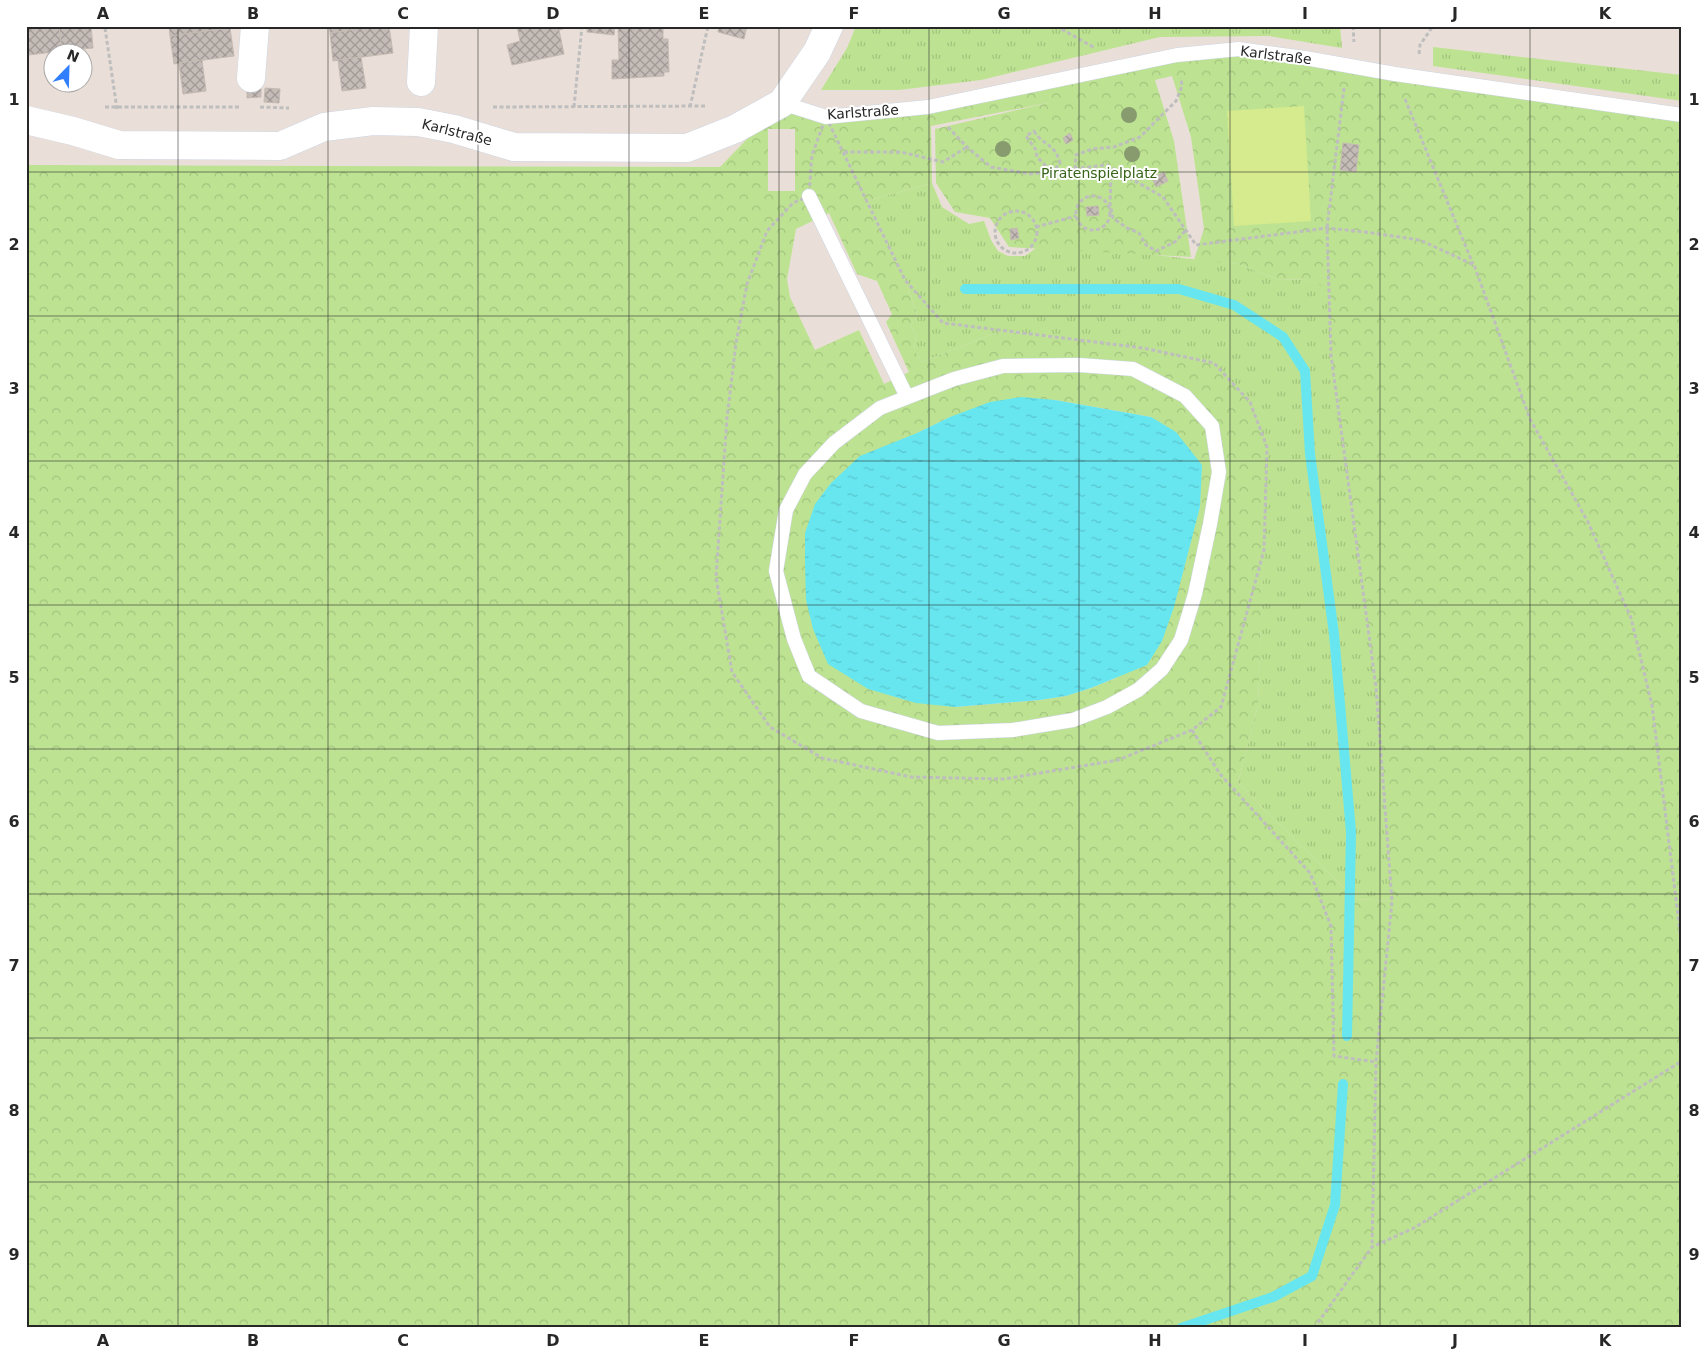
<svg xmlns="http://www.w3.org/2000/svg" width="1708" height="1354" viewBox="0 0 1708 1354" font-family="'DejaVu Sans',sans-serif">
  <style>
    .grass { fill: url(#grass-tufts) }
    .forest { fill: url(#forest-crowns); fill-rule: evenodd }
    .pitch { fill: #d5eb8d }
    .water { fill: url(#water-ripples) }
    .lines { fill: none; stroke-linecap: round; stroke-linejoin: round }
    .stream { stroke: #67e6f0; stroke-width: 10 }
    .building { fill: url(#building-cross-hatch); stroke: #c5bbb2 }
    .service-casing { stroke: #cdd5e1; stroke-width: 15 }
    .minor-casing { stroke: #cdd5e1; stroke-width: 29 }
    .path { stroke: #bebebe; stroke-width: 3; stroke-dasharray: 4 2.5; stroke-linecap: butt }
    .service { stroke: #fff; stroke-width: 14 }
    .minor { stroke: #fff; stroke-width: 28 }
    .tree { fill: #879b6e }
    .grid { fill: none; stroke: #272727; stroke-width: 1; stroke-opacity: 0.55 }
    .labels { text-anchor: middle; stroke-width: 4; stroke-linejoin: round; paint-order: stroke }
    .street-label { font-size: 14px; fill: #272727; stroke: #fff }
    .park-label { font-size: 14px; fill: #366417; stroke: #fff }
    .neatline { fill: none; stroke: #272727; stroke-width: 2 }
    .grid-label { font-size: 16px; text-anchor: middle; font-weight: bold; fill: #272727 }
  </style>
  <defs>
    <pattern id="grass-tufts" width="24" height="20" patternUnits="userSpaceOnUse" patternTransform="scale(1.25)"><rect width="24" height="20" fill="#bde392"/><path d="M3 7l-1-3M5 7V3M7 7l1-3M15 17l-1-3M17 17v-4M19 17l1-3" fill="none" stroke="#a2c37e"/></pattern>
    <pattern id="forest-crowns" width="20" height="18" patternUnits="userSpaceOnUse" patternTransform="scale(1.25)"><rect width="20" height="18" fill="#bde392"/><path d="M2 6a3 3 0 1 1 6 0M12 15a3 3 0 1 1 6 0" fill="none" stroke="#a2c37e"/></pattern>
    <pattern id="water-ripples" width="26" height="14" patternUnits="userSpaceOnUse" patternTransform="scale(1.25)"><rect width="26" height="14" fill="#67e6f0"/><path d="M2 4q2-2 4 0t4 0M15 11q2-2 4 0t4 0" fill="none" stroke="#59c5ce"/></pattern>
    <pattern id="building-cross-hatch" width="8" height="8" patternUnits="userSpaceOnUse" patternTransform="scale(1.25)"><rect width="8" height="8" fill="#c5bcb8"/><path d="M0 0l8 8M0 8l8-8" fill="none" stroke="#a09996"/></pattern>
  </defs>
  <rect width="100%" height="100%" fill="#eadfd8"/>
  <g class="grass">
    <polygon points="856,26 1340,26 1342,48 1269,36 1160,37 981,80 899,90 821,90 847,48"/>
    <polygon points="1433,47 1682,75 1682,101 1433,66"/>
    <polygon points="932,183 942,207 969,224 984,221 991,240 998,251 1008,256 1025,256 1036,248 1137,253 1238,264 1277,279 1308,280 1329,288 1331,355 1376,687 1392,901 1355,899 1238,783 1258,705 1267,447 1214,363 1143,348 1000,331 922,362 914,350 916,336 911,326 917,314 905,280 867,201"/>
  </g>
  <path class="forest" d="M1239,49L1682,109V1328H26V165L720,167L782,103L826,117ZM1172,76L1191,137L1204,229L1194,260L1238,264L1277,279L1308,280L1329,289L1331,355L1376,687L1392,901L1355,899L1238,783L1258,705L1264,550L1267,447L1250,402L1214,363L1143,348L1000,331L922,362L914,350L916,336L911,326L917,314L905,280L867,201L932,183L931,126L1052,102L935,129L936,183L955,212L990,218L1009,247L1191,257L1174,141L1155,80ZM768,129H795V191H768ZM829,213L857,274L877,281L892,314L886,322L909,372L884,384L859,330L815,350L790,297L787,279L796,229ZM1055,400L1151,417L1200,507L1188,547L1116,678L1091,688L1066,696L1040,700L955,707L917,433L950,417Z"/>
  <polygon class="pitch" points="1304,106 1311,221 1234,226 1227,111"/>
  <polygon class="water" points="1021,397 1055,400 1151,417 1176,432 1202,465 1200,507 1174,607 1162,641 1147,665 1091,688 1066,696 1040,700 955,707 916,703 868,689 828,664 813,629 806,600 805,563 805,533 815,504 831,483 860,456 917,433 950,417 990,402"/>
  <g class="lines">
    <g class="stream">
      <polyline points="965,289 1179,289 1234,305 1283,337 1305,371 1310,454 1334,634 1351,832 1347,1036"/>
      <polyline points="1181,1328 1273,1297 1312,1276 1335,1205 1343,1084"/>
    </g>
  </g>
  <g class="building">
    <polygon points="26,26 59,26 62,51 28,55"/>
    <polygon points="59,26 91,26 93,48 62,51"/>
    <polygon points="169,26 230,26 230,28 170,36"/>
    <polygon points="329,26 378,26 330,33"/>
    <polygon points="378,26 389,26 393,53 333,61 330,33"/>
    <polygon points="517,26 563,26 563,29 559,30 564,54 512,65 507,45 520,41"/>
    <polygon points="587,26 615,26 614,35 587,32"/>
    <polygon points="618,26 663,26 663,39 668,39 669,72 664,72 664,76 612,79 612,60 619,60"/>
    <polygon points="719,26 747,26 744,39 718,32"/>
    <polygon points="230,28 234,56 174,64 170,36"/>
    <polygon points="361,57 366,88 342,91 338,60"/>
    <polygon points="202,60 206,91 183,94 179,63"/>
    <polygon points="247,86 261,86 261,97 247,98"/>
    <polygon points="265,88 280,89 279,103 264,102"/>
    <polygon points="1070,133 1073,140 1066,144 1063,138"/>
    <polygon points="1343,143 1359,145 1356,172 1340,170"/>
    <polygon points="1164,172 1168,181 1156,187 1152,178"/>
    <polygon points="1098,206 1099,215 1087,216 1086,207"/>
    <polygon points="1017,228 1019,238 1011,240 1010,229"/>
  </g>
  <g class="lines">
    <g class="service-casing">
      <g id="service">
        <polyline points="782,103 826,117 928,107 1177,55 1239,49 1305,58 1395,74 1682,115"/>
        <polyline points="809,196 907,397"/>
        <polygon points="1079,365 1133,369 1185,396 1212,426 1219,472 1210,524 1195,594 1181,640 1162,669 1138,690 1107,707 1073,720 1013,730 938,733 861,711 809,676 794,639 776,571 786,510 805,474 834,443 880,408 954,379 1003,366"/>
      </g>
    </g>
    <g class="minor-casing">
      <g id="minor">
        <polyline points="251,78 255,26"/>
        <polyline points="421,82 424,26"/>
        <polyline points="26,120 73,131 119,145 280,146 324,127 373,121 418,122 454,129 514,147 687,148 735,129 782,103 817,52 829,26"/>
      </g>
    </g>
    <g class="path">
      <polyline points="1056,26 1095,48"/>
      <polyline points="1353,26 1354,42"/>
      <polyline points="105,28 117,109"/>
      <polyline points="1419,54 1420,45 1433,26"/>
      <polyline points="1344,88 1327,228 1331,355 1376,687 1392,901 1376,1062 1372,1247"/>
      <polyline points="1405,99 1473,264"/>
      <polyline points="105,107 241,107"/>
      <polyline points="260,107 289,108"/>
      <polyline points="493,107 706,106"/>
      <polyline points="574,107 582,26"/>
      <polyline points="690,107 708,26"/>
      <polygon points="826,117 905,280 943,323 1143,348 1214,363 1250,402 1267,447 1264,550 1221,707 1192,730 1118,760 1004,779 911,777 822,758 770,727 732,672 716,577 727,418 736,343 747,284 767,231 793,203 809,196 812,155"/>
      <polyline points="948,127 967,147 991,167 1030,174 1107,165 1163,197 1196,245 1327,228 1365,232 1420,240 1474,265 1530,419 1588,522 1631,618 1652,705 1682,948"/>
      <path d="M1034,131C1043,146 1055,143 1060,163L1056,168L1045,165L1037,157L1036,150L1026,136Z"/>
      <polyline points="844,152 901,152 943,162 967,147"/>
      <polyline points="1075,169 1076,155 1092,149 1114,147 1140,137 1176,101 1182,86 1181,78"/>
      <polyline points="1117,172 1111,178 1110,204 1113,218 1127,228 1139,233 1146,245 1156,251 1175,242 1186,230"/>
      <circle cx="1093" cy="213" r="17"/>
      <circle cx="1016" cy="232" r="21"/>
      <polyline points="1036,227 1076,216"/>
      <polyline points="1192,730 1220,774 1310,873 1331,926 1334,1056 1376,1062"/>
      <polyline points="1314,1328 1372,1247 1414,1228 1682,1061"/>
    </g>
    <use href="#service" class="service"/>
    <use href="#minor" class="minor"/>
  </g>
  <g class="tree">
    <circle cx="1129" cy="115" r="8"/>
    <circle cx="1003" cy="149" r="8"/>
    <circle cx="1132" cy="154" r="8"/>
  </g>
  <path class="grid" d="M178,26V1328M328,26V1328M478,26V1328M629,26V1328M779,26V1328M929,26V1328M1079,26V1328M1230,26V1328M1380,26V1328M1530,26V1328M26,172H1682M26,316H1682M26,461H1682M26,605H1682M26,749H1682M26,894H1682M26,1038H1682M26,1182H1682"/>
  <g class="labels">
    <g class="street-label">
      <text transform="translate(1276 55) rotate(7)" y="5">Karlstraße</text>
      <text transform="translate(863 112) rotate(-4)" y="5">Karlstraße</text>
      <text transform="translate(457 132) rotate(14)" y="5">Karlstraße</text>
    </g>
    <g class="park-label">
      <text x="1099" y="178">Piratenspielplatz</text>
    </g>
  </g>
  <rect width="1708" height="1354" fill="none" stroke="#ffffff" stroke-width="55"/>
  <g transform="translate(68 68) rotate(23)"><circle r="24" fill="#ffffff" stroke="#a9a9a9"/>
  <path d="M0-4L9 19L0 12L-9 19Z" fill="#327ffd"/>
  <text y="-8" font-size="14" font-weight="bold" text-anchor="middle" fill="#272727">N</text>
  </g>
  <rect x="28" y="28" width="1652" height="1298" class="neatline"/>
  <g class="grid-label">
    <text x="103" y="19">A</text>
    <text x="253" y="19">B</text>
    <text x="403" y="19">C</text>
    <text x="553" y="19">D</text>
    <text x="704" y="19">E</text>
    <text x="854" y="19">F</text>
    <text x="1004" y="19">G</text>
    <text x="1155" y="19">H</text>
    <text x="1305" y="19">I</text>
    <text x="1455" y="19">J</text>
    <text x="1605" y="19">K</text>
    <text x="14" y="105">1</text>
    <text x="1694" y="105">1</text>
    <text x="14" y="250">2</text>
    <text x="1694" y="250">2</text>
    <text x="14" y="394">3</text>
    <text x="1694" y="394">3</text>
    <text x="14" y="538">4</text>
    <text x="1694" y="538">4</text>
    <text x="14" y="683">5</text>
    <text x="1694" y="683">5</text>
    <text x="14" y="827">6</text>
    <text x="1694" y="827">6</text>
    <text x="14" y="971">7</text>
    <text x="1694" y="971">7</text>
    <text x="14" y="1116">8</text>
    <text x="1694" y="1116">8</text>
    <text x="14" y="1260">9</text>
    <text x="1694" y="1260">9</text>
    <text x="103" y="1346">A</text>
    <text x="253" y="1346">B</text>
    <text x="403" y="1346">C</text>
    <text x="553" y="1346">D</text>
    <text x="704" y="1346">E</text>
    <text x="854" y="1346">F</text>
    <text x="1004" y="1346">G</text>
    <text x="1155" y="1346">H</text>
    <text x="1305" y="1346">I</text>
    <text x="1455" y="1346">J</text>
    <text x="1605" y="1346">K</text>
  </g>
</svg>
